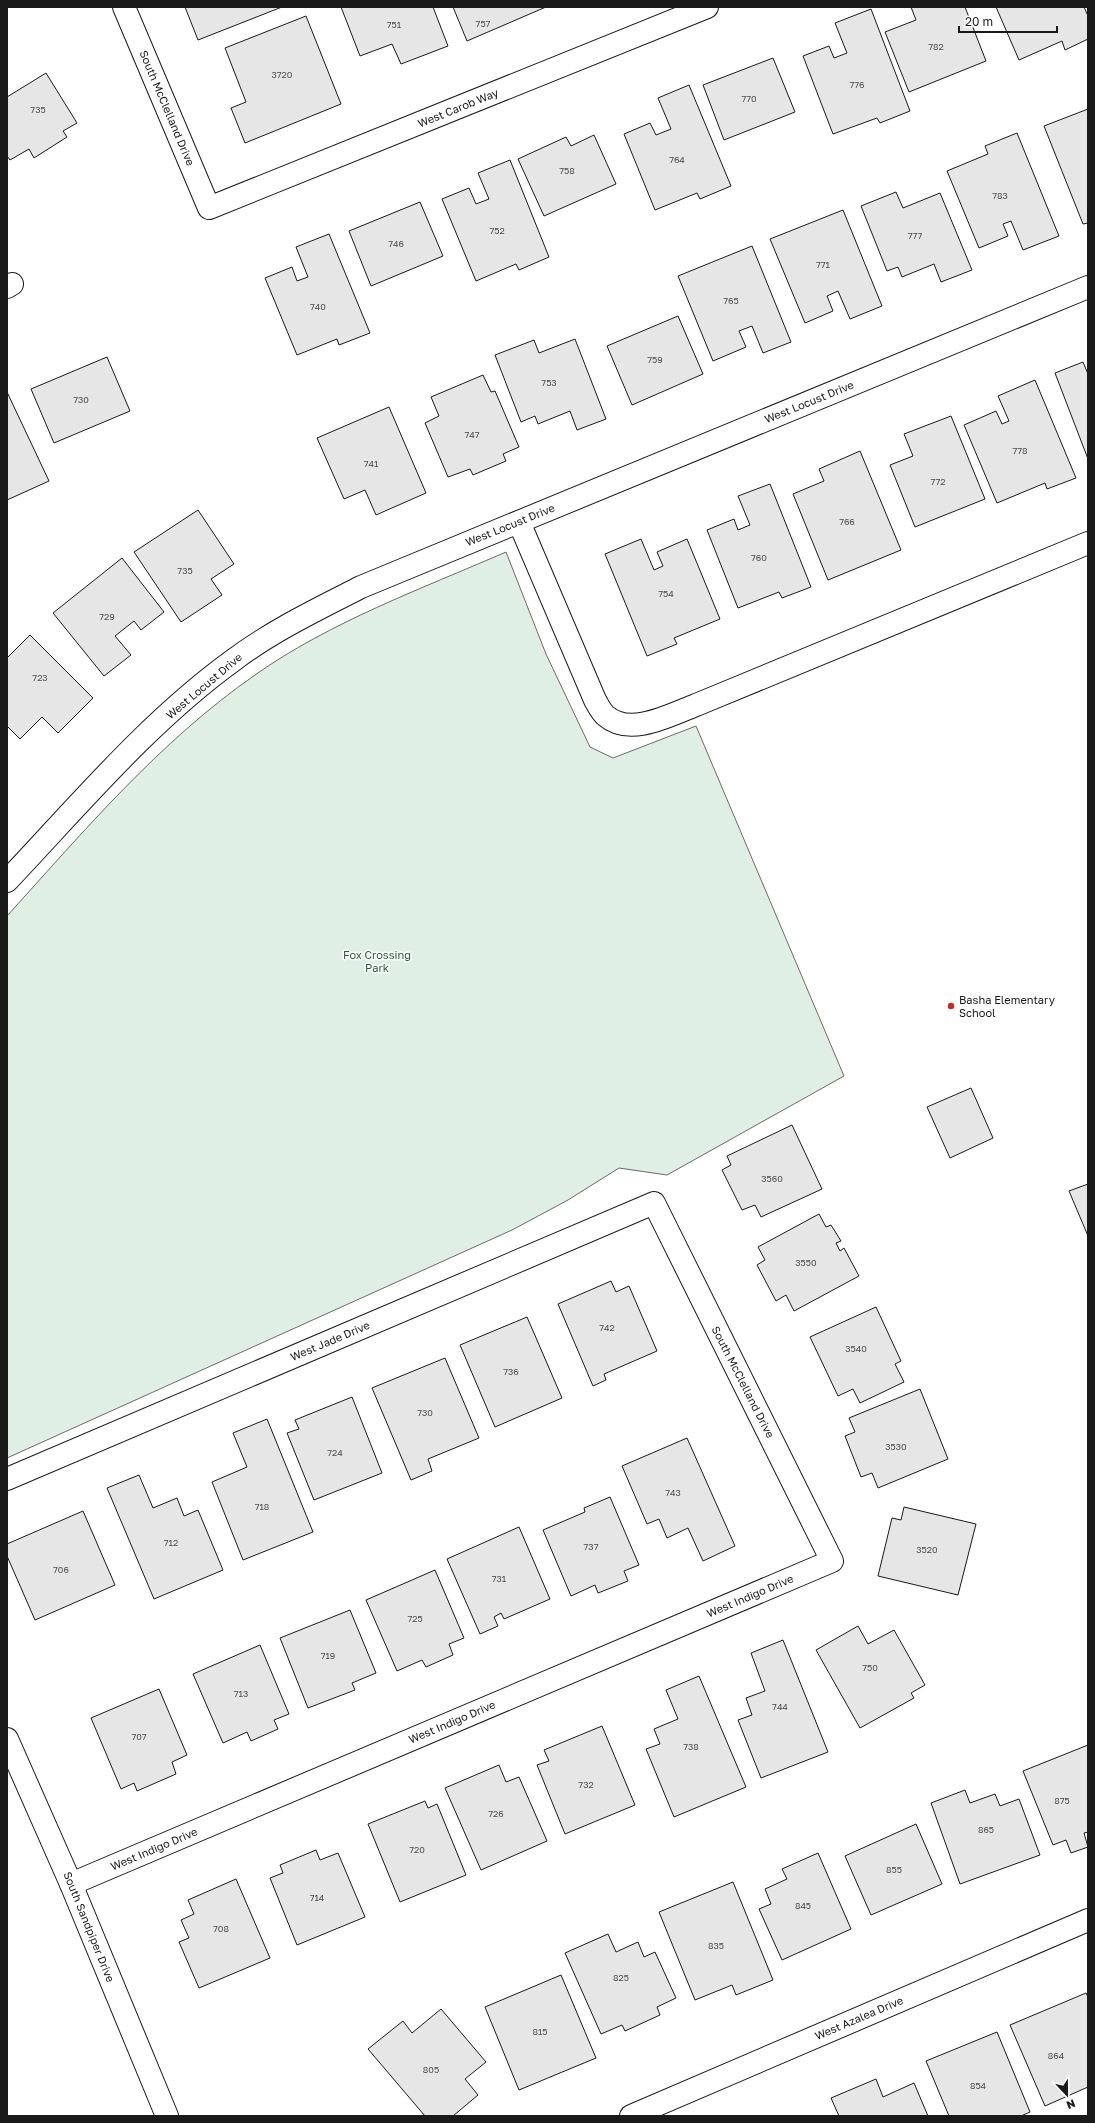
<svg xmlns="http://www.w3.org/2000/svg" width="1095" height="2123" viewBox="0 0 1095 2123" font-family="'Golos Text',sans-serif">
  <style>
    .green { fill: #e0efe3; stroke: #6a6a6a }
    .building { fill: #e6e6e6; stroke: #1a1a1a }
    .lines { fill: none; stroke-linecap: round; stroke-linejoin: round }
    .street-casing { stroke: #1a1a1a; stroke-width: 24 }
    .secondary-casing { stroke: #1a1a1a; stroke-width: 24 }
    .street { stroke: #fff; stroke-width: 22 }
    .secondary { stroke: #fff; stroke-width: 22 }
    .poi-dot { fill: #c62828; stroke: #fff; stroke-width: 1.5 }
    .labels { text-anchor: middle; stroke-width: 3; stroke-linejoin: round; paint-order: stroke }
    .number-label { font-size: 9px; fill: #4d4d4d }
    .street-label { font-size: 11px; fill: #1a1a1a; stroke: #fff }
    .park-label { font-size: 11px; fill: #2b5a34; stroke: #fff }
    .poi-label { font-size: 11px; fill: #1a1a1a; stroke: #fff; text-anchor: start }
  </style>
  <rect width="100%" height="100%" fill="#fff"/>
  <path class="green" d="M506,552L546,654L590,747L613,758L696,726L844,1076L667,1175L619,1168L568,1200L512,1230L7,1458V916C84,831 160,741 255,675C330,622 421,589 506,552Z"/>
  <g class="building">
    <polygon points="185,7 282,7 198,40"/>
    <polygon points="341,7 433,7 448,46 401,64 392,44 360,56"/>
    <polygon points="453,7 546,7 467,41"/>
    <polygon points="911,7 965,7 986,61 909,92 885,32 916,20"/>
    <polygon points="996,7 1084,7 1088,16 1088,39 1065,50 1062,41 1019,60"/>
    <polygon points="871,9 910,111 880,123 877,118 833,134 803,56 829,46 834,58 847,53 835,23"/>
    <polygon points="306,16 341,104 245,143 231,108 246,102 225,48"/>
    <polygon points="773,58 795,112 724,140 703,85"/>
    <polygon points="46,73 77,123 63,131 67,137 34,158 29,149 10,160 7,156 7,97"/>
    <polygon points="689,85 731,186 700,199 697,193 655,210 624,134 650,123 656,135 671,129 658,98"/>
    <polygon points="1088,109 1088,223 1083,224 1044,126"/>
    <polygon points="1017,133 1059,236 1023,250 1011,221 1003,224 1008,236 979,248 947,171 988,154 985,146"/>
    <polygon points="594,135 616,184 544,216 518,159 566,137 571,146"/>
    <polygon points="510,160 549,257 519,270 516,264 476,281 442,199 469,188 476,204 489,199 478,173"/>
    <polygon points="896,192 903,208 940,193 972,270 941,282 934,264 902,277 898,267 887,271 861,206"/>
    <polygon points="420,202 443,256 371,286 349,231"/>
    <polygon points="843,210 882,306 850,319 838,291 827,296 833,311 805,323 770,239"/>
    <polygon points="329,234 370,333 339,345 337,339 297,355 265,278 292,267 297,281 308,277 296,247"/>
    <polygon points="752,246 791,342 763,353 752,326 739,331 746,347 713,361 678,276"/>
    <polygon points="678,316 703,374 632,405 607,346"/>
    <polygon points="575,339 606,419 577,430 570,411 538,424 535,416 521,422 495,355 534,340 539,353"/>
    <polygon points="107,357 130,411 54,443 31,389"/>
    <polygon points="1083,362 1088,374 1088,459 1055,373"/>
    <polygon points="483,375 491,392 495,391 519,447 503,454 506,461 473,475 470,469 448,477 425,423 439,416 431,397"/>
    <polygon points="1035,380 1076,478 1047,489 1045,483 997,503 964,425 996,411 1002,424 1009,421 998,396"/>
    <polygon points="7,392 49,481 7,500"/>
    <polygon points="389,407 426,493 376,515 365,490 344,499 317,438"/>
    <polygon points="951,416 985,499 915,527 890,465 913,456 904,434"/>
    <polygon points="860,451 901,550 828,580 793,494 824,481 819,469"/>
    <polygon points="770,484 811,587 782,598 779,592 738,608 707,530 734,519 738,530 750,525 738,496"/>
    <polygon points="198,510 234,564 211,579 222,595 181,622 134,552"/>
    <polygon points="641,539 654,570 663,566 657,552 687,539 720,619 674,638 677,644 647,656 605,554"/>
    <polygon points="122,558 164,612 141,630 134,621 115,636 131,655 104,676 53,613"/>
    <polygon points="30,635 93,698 58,733 42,717 20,739 7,726 7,658"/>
    <polygon points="971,1088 993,1138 950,1158 927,1107"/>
    <polygon points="792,1125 822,1189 761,1217 755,1205 742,1210 722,1170 731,1165 727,1156"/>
    <polygon points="1088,1184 1088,1236 1069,1191"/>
    <polygon points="819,1214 826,1227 831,1225 841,1241 836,1243 840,1251 844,1248 859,1276 794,1311 786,1295 776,1301 757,1265 765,1260 758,1247"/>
    <polygon points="611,1281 616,1292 629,1286 657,1351 604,1374 606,1380 593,1386 558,1304"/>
    <polygon points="876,1307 901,1361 895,1364 904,1382 860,1403 853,1389 838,1396 810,1337"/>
    <polygon points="527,1317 562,1398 495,1427 460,1345"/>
    <polygon points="445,1358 479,1438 428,1459 432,1471 411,1480 372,1388"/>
    <polygon points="920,1389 948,1459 878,1488 872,1473 861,1477 845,1436 855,1432 849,1418"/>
    <polygon points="352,1397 382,1473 314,1500 287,1433 299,1429 295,1420"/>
    <polygon points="267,1419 313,1532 243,1560 212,1482 247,1467 233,1433"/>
    <polygon points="687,1438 735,1546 703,1561 688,1528 667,1538 659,1519 647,1524 622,1466"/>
    <polygon points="139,1475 153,1508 177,1498 184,1516 198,1510 223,1570 154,1599 107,1488"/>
    <polygon points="610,1497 639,1565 624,1571 628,1581 598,1593 595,1585 571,1596 543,1530 585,1512 584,1508"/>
    <polygon points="904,1507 976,1524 958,1595 878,1576 892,1518 901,1520"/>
    <polygon points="83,1511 115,1585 35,1620 7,1556 7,1544"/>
    <polygon points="519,1527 550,1599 504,1619 501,1613 494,1617 498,1626 480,1634 447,1559"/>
    <polygon points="435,1570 464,1638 449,1644 453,1655 426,1667 422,1660 397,1671 366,1600"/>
    <polygon points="350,1610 376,1673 352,1683 355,1690 308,1708 280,1638"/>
    <polygon points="858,1626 868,1644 894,1630 925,1685 911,1693 914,1698 860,1728 816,1650"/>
    <polygon points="783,1640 828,1752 761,1778 738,1720 752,1715 746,1698 765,1691 751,1653"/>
    <polygon points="260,1645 289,1714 274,1720 278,1729 251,1741 247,1732 223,1743 193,1674"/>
    <polygon points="699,1676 746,1787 674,1817 646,1749 660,1744 654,1729 678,1719 666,1690"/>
    <polygon points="159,1689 187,1755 172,1762 176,1774 137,1791 134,1783 121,1789 91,1718"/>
    <polygon points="602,1726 635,1805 565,1834 537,1765 549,1761 544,1750"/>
    <polygon points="1088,1745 1088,1832 1084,1833 1088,1847 1071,1853 1066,1840 1053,1845 1023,1771"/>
    <polygon points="499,1765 506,1782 519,1777 547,1841 481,1870 445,1788"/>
    <polygon points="965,1790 970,1803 995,1794 1000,1806 1019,1799 1040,1855 960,1884 931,1803"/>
    <polygon points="425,1801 428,1808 437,1804 466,1875 400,1902 368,1824"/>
    <polygon points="916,1824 942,1884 871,1915 845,1856"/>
    <polygon points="316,1850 320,1860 338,1853 365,1917 297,1945 270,1878 283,1873 280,1865"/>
    <polygon points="818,1853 851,1929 782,1960 759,1909 771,1904 765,1889 787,1879 782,1869"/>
    <polygon points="236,1879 270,1958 199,1988 179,1942 189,1938 181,1920 194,1914 188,1900"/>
    <polygon points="733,1882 773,1980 736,1995 732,1985 695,2000 659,1912"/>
    <polygon points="608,1934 616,1952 638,1942 644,1957 655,1952 676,1998 657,2007 660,2015 625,2031 622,2025 601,2034 565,1953"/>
    <polygon points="561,1975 596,2058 519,2090 485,2007"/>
    <polygon points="1086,1993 1088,1997 1088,2087 1045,2106 1010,2025"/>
    <polygon points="441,2009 486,2062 465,2079 478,2095 453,2116 425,2116 368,2049 403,2021 412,2033"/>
    <polygon points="997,2032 1030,2112 1021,2116 949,2116 926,2061"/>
    <polygon points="876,2079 883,2097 914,2083 928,2116 839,2116 831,2098"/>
  </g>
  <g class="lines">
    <g class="street-casing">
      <g id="street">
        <polyline points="124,7 209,208 707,7"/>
        <polyline points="7,287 12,284"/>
        <path d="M519,522L595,700C598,705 601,712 606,716C630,737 670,715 696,705L1088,543"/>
        <path d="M7,881C79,805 149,721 235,659C274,630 318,609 361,587L1088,287"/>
        <polyline points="7,1479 654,1203 832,1561 71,1884"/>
        <polyline points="631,2116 1088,1920"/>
      </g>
    </g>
    <g class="secondary-casing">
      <polyline id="secondary" points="7,1739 71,1884 167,2116"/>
    </g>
    <use href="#street" class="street"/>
    <use href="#secondary" class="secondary"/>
  </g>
  <circle class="poi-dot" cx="951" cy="1006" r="4"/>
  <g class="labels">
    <g class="number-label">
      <text x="483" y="27">757</text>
      <text x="394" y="28">751</text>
      <text x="936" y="50">782</text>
      <text x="282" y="78">3720</text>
      <text x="857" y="88">776</text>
      <text x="749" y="102">770</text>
      <text x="38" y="113">735</text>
      <text x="677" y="163">764</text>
      <text x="567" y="174">758</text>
      <text x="1000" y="199">783</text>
      <text x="497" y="234">752</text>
      <text x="915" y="239">777</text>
      <text x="396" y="247">746</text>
      <text x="823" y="268">771</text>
      <text x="731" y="304">765</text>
      <text x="318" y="310">740</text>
      <text x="655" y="363">759</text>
      <text x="549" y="386">753</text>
      <text x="81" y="403">730</text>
      <text x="472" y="438">747</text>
      <text x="1020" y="454">778</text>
      <text x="371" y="467">741</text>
      <text x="938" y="485">772</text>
      <text x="847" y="525">766</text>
      <text x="759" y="561">760</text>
      <text x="185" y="574">735</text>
      <text x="666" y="597">754</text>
      <text x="107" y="620">729</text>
      <text x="40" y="681">723</text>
      <text x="772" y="1182">3560</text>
      <text x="806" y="1266">3550</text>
      <text x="607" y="1331">742</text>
      <text x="856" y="1352">3540</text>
      <text x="511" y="1375">736</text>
      <text x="425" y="1416">730</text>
      <text x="896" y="1450">3530</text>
      <text x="335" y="1456">724</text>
      <text x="673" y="1496">743</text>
      <text x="262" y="1510">718</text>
      <text x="171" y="1546">712</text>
      <text x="591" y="1550">737</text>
      <text x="927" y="1553">3520</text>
      <text x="61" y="1573">706</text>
      <text x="499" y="1582">731</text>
      <text x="415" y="1622">725</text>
      <text x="328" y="1659">719</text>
      <text x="870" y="1671">750</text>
      <text x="241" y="1697">713</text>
      <text x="780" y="1710">744</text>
      <text x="139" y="1740">707</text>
      <text x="691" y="1750">738</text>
      <text x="586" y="1788">732</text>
      <text x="1062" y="1804">875</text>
      <text x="496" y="1817">726</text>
      <text x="986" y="1833">865</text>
      <text x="417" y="1853">720</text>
      <text x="894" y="1873">855</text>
      <text x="317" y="1901">714</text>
      <text x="803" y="1909">845</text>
      <text x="221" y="1932">708</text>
      <text x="716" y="1949">835</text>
      <text x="621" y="1981">825</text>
      <text x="540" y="2035">815</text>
      <text x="1056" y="2059">864</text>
      <text x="431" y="2073">805</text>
      <text x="978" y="2089">854</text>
    </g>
    <g class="street-label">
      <text transform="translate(167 108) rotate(67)" y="4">South McClelland Drive</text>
      <text transform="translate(458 108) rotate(-22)" y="4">West Carob Way</text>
      <text transform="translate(809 402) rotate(-22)" y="4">West Locust Drive</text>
      <text transform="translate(510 525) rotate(-22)" y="4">West Locust Drive</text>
      <text transform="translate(204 686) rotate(-40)" y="4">West Locust Drive</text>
      <text transform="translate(330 1341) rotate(-23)" y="4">West Jade Drive</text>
      <text transform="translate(743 1382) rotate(63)" y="4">South McClelland Drive</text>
      <text transform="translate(750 1596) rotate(-23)" y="4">West Indigo Drive</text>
      <text transform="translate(452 1722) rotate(-23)" y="4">West Indigo Drive</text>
      <text transform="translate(154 1849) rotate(-23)" y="4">West Indigo Drive</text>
      <text transform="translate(89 1927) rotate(68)" y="4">South Sandpiper Drive</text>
      <text transform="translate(859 2018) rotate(-23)" y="4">West Azalea Drive</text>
    </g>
    <g class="park-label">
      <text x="377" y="959">Fox Crossing<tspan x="377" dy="13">Park</tspan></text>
    </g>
    <g class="poi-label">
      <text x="959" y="1004">Basha Elementary<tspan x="959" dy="13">School</tspan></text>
    </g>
  </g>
  <rect width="1095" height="2123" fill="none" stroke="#1a1a1a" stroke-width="16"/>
  <g transform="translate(1067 2095) rotate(158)" stroke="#ffffff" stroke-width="3" paint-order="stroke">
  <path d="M0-3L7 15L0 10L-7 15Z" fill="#1a1a1a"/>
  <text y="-6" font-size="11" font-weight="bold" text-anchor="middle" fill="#1a1a1a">N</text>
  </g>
  <path d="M959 26v6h98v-6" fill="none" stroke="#1a1a1a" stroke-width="2"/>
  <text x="965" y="26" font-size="12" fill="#1a1a1a" stroke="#ffffff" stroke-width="3" paint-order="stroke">20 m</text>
</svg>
